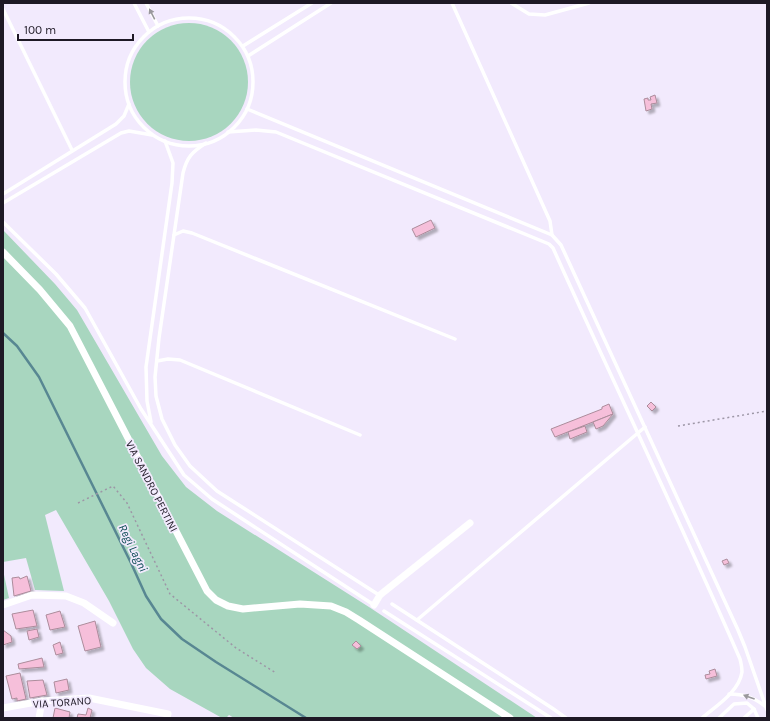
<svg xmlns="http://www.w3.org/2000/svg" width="770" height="721" viewBox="0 0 770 721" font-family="Karla,sans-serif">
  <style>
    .green { fill: #a8d6bf }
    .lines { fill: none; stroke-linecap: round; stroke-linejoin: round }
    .stream { stroke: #588792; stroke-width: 2.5 }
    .building { fill: #f6bfda; stroke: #ac8c9b; filter: url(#shadow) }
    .path { stroke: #9d96a6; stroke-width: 1.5; stroke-dasharray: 2 3; stroke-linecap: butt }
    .lane { stroke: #fff; stroke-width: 3.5 }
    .street { stroke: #fff; stroke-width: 7 }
    .oneway { fill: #9a989d }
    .labels { text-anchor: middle; stroke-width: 3.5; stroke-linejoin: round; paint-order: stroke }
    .street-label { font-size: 11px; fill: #1e1925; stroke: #f2eafd }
    .water-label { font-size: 12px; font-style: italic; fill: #094952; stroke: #f2eafd }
  </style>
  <defs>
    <filter id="shadow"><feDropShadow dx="3" dy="3" stdDeviation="1" flood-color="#0004"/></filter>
  </defs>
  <rect width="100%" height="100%" fill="#f2eafd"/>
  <g class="green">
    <circle cx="189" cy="82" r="59"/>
    <polygon points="3,230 55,284 77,310 162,456 186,487 217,511 369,607 537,718 234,718 229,715 226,718 222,718 170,689 146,668 133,649 109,601 56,510 45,515 64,591 35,590 26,558 3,562"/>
    <polygon points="3,570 9,598 3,600"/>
  </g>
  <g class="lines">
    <polyline class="stream" points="3,333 17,346 39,377 131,563 146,596 161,619 182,639 216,662 306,718"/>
  </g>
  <g class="building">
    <polygon points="655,95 657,103 651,104 652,109 646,111 644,99 648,98 648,100 651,100 650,97"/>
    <polygon points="431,220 435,228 416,237 412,229"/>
    <polygon points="651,402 656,407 652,411 647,406"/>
    <polygon points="609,404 613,414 555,437 551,429 602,409 602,407"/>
    <polygon points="613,414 603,426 596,429 593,422"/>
    <polygon points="585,426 587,432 570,439 568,432"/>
    <polygon points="727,559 729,563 724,565 722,561"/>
    <polygon points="27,576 31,591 14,596 12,578 19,577 20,579"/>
    <polygon points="33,610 37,626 16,629 12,614"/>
    <polygon points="60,611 65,627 50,630 46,615"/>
    <polygon points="95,621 101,647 85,651 78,626"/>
    <polygon points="37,629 39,637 29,640 27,631"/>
    <polygon points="3,630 11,636 12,642 3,645"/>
    <polygon points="356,641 361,646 357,649 352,645"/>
    <polygon points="60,642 63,653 56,655 53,645"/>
    <polygon points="42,658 44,667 19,669 18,664"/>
    <polygon points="715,669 717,676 706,679 705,675 710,674 709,671"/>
    <polygon points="20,673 26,699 17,701 17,698 12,699 6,676"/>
    <polygon points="67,679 69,690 56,693 54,682"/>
    <polygon points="43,680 47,695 30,698 27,681"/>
    <polygon points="55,708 70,712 69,718 53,718"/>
    <polygon points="88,708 92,710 90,718 77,718 78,714 86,715"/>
  </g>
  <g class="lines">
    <g class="path">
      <polyline points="678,426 767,411"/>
      <polyline points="78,503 113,486 127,503 170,594 236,648 276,673"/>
    </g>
    <g class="lane">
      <polyline points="134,3 149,32"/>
      <polyline points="146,3 158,26"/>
      <polyline points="452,3 550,221 552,235"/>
      <polyline points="511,3 529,14 545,15 589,3"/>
      <polyline points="3,9 72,150"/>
      <circle cx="189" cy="82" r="64"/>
      <polyline points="243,46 312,3"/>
      <polyline points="248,56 331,3"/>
      <polyline points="247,109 552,235 561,245 738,630 745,647 767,710"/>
      <path d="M228,132L256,130L276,132L549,244L553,248C615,386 680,521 740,659C741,663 742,668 742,672C739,692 716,706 702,718"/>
      <path d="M206,143C192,152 187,157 183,173L159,338L155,377L156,396L162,419L175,445L190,466L217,491L379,595"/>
      <polyline points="3,194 116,124 124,116 129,104"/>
      <polyline points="3,203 121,133 129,131 152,135"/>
      <polyline points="3,222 56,274 85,308 141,409 184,475 212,499 374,605"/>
      <polyline points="174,235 183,231 192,233 455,339"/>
      <polyline points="157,361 168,359 180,360 360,435"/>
      <polyline points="151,422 147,401 146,367 172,183 173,163 165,141"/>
      <polyline points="392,604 552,708 566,718"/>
      <polyline points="384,611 551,718"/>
      <polyline points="417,620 645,427"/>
      <path d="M729,694C744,694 753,697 765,706"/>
      <polyline points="719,718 734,704 747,703 754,709 758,718"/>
      <polyline points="744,718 754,709"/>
    </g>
    <g class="street">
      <polyline points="3,252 40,290 70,326 207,591 216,600 228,606 243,609 300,604 331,606 346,612 359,620 510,718"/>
      <polyline points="3,605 32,595 66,596 84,603 113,623"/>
      <polyline points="374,605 380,595 470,523"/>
      <polyline points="3,708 42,701 89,698 168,714 167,718"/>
      <polyline points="39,718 42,701"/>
    </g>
  </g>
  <defs><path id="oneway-solid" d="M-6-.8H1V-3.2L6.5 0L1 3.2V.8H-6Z"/></defs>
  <g class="oneway">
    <use href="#oneway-solid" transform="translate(152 14) rotate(-117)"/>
    <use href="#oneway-solid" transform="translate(749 697) rotate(-160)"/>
  </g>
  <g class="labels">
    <g class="street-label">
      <text transform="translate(152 486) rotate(63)" y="4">VIA SANDRO PERTINI</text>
      <text transform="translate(62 702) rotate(-4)" y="4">VIA TORANO</text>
    </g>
    <g class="water-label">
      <text transform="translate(133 548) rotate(64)" y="4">Regi Lagni</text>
    </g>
  </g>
  <rect width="770" height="721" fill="none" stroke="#1e1925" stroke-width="8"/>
  <path d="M18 34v6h115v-6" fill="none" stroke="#1e1925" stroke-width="2"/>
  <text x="24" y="34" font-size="12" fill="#1e1925" stroke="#f2eafd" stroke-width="3" paint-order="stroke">100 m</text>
</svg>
